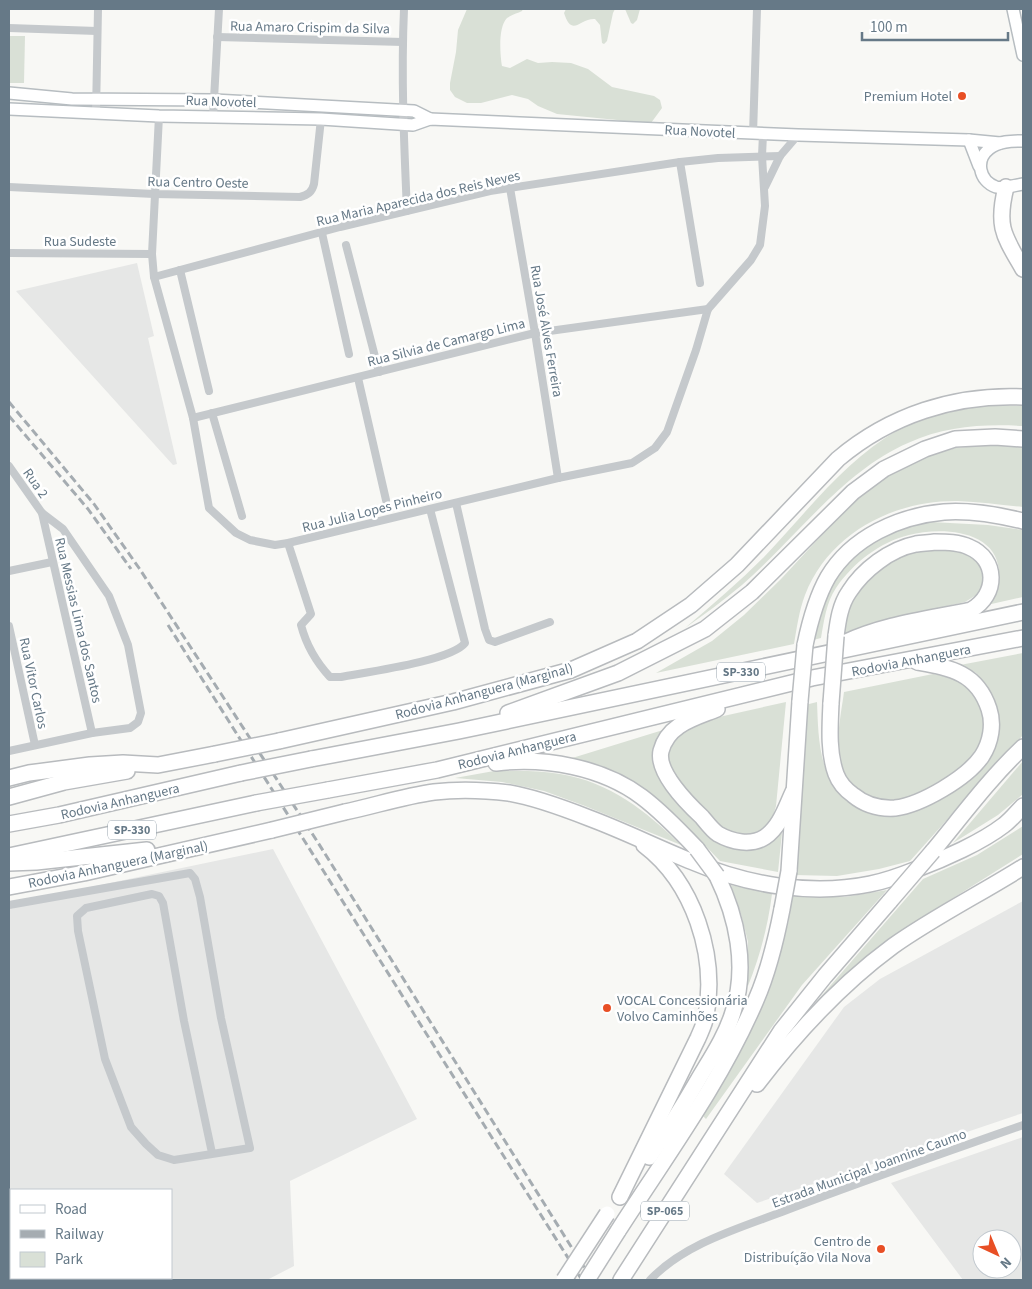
<svg xmlns="http://www.w3.org/2000/svg" width="1032" height="1289" viewBox="0 0 1032 1289" font-family="'Source Sans 3',sans-serif">
  <style>
    .built { fill: #e6e7e6; fill-rule: evenodd }
    .green { fill: #d9e0d6 }
    .lines { fill: none; stroke-linecap: round; stroke-linejoin: round }
    .secondary-casing { stroke: #b7bdc1; stroke-width: 14 }
    .highway-casing { stroke: #b8bbbe; stroke-width: 18 }
    .street { stroke: #c5c9cc; stroke-width: 8 }
    .secondary { stroke: #fff; stroke-width: 11 }
    .highway { stroke: #fff; stroke-width: 15 }
    .rail { stroke: #a5acb1; stroke-width: 3; stroke-dasharray: 8 4; stroke-linecap: butt }
    .highway-bridge-casing { stroke: #b8bbbe; stroke-width: 18; stroke-linecap: butt }
    .highway-bridge { stroke: #fff; stroke-width: 15 }
    .poi-dot { fill: #e84f25; stroke: #fff; stroke-width: 2 }
    .labels { text-anchor: middle; stroke-width: 5; stroke-linejoin: round; paint-order: stroke }
    .shield { fill: #fff; stroke: #94a1ab; stroke-width: 1 }
    .shield-label { font-size: 12px; font-weight: bold; fill: #667987 }
    .street-label { font-size: 14px; fill: #667987; stroke: #fff }
    .poi-label { font-size: 14px; fill: #667987; stroke: #fff; text-anchor: end }
  </style>
  <rect width="100%" height="100%" fill="#f8f8f5"/>
  <g class="built">
    <polygon points="137,263 154,336 148,338 177,464 173,465 16,291"/>
    <path d="M273,849L417,1119L290,1181L294,1266L267,1280H9V904ZM11,1190H171V1278H11Z"/>
    <polygon points="1023,901 1023,1113 757,1203 724,1174 844,1007 880,979"/>
    <path d="M1023,1137V1280H963L891,1183ZM982,1239H1012V1269H982Z"/>
  </g>
  <g class="green">
    <path d="M467,9H523L522,11C518,13 511,15 507,18C498,27 500,54 502,66L510,68L527,59L538,63L552,62L571,63L588,69L612,87L654,96L660,100L662,108L651,123L650,129L617,120L557,114L538,106L528,99L512,95L481,103H467L455,97L450,90V83L456,52L458,30Z"/>
    <path d="M566,9H615L613,13L607,41L604,44L602,43L600,25L595,19C580,18 572,38 564,13Z"/>
    <polygon points="625,9 640,9 637,20 633,24 631,23"/>
    <polygon points="9,36 25,36 24,83 9,83"/>
    <path d="M993,405L1023,406V426C983,424 946,426 908,443C843,471 795,539 742,585C724,600 705,614 685,628C712,605 739,582 764,557C806,513 844,461 898,430C926,415 962,409 993,405Z"/>
    <path d="M987,445H1012L1023,448V507C1002,505 980,502 958,501C894,500 829,533 805,595C799,611 797,627 794,644L656,673L712,641L744,615L781,579L845,510L874,484L904,467L927,456L956,448Z"/>
    <path d="M931,522L988,525L1023,530V597L987,605C990,601 995,595 997,590C1000,584 999,577 999,571C996,529 940,527 909,535C880,542 853,563 836,588C826,603 824,621 821,638L809,641L817,611L845,562L878,536L912,524Z"/>
    <path d="M947,547L969,554L980,565L984,582L978,594L965,602L906,615L843,633C844,627 844,620 846,614C854,586 888,557 916,550C926,548 937,548 947,547Z"/>
    <path d="M1023,653V735L910,861L879,869L837,876L794,875L805,705L817,702C818,725 818,761 832,781C837,788 871,807 880,814L972,776L997,711L993,697L987,686L976,673L960,665Z"/>
    <path d="M933,674C954,678 971,684 981,705C1003,753 934,795 894,802C870,806 843,783 839,760C836,737 841,714 844,692Z"/>
    <polygon points="786,702 776,806 773,816 766,827 755,834 744,836 721,829 686,792 666,760 666,752 680,730 710,719"/>
    <path d="M663,730C657,740 652,750 654,762C657,787 712,846 736,849C754,852 768,843 782,833L778,872L720,861L676,815L630,780L602,766L569,759Z"/>
    <polygon points="1023,761 1023,794 998,815 953,843"/>
    <path d="M494,771C516,771 539,770 560,774C610,782 646,811 681,845L585,806L544,791L502,782L455,778Z"/>
    <polygon points="1023,826 1023,854 923,917 880,947 817,1001 923,879 977,855"/>
    <path d="M731,885L772,894C768,926 760,956 748,986V942L741,914Z"/>
    <polygon points="887,890 802,985 706,1119 703,1116 734,1061 776,965 788,924 792,895 845,897"/>
  </g>
  <g class="lines">
    <g class="secondary-casing">
      <g id="secondary">
        <polyline points="1013,9 1023,55"/>
        <polyline points="9,93 72,99 214,100 414,111 430,119"/>
        <polyline points="9,109 159,116 321,119 413,125 430,119 798,135 969,140 1000,143"/>
        <polyline points="969,140 979,166"/>
        <path d="M1023,141C1012,141 998,141 989,149C975,160 979,181 996,187C1004,189 1015,185 1023,184"/>
      </g>
    </g>
    <g class="highway-casing">
      <g id="highway">
        <path d="M1006,187C996,227 1004,236 1023,269"/>
        <path d="M836,636C838,621 840,605 849,592C863,570 890,549 916,544C922,543 929,543 935,542C946,542 959,542 969,547C998,559 998,595 971,610C929,619 884,624 844,643"/>
        <path d="M805,645C810,621 816,598 828,577C852,537 899,516 944,512C970,510 998,515 1023,521"/>
        <path d="M831,703C830,726 828,752 836,774C839,782 846,790 853,795C865,805 879,809 895,808C921,805 967,778 982,756C991,742 994,724 989,709C977,672 950,668 917,662"/>
        <path d="M717,709C695,718 668,724 661,751C656,772 688,804 702,817C707,823 712,830 718,834C732,842 751,846 765,837C780,827 786,807 793,792"/>
        <polyline points="508,713 618,673 705,629 752,592 853,492 884,469 925,449 955,439 995,437 1023,439"/>
        <path d="M279,741L453,702L571,670L637,641L691,605L737,565L838,459C890,415 955,394 1023,397"/>
        <polyline points="311,759 459,731 1023,612"/>
        <path d="M496,763C545,757 602,767 642,797C662,812 680,831 697,849"/>
        <polyline points="9,778 29,773 90,765 123,763 158,765 215,754"/>
        <polyline points="328,790 437,770 812,678 1023,638"/>
        <polyline points="9,797 64,782 127,771"/>
        <path d="M345,812C374,806 404,796 434,792C459,789 484,790 509,793C533,797 566,809 589,818C624,831 658,848 693,862C747,885 811,896 870,884C886,881 902,875 917,869C944,859 982,842 1004,825C1011,820 1017,812 1023,806"/>
        <polyline points="9,824 59,815 241,773"/>
        <path d="M933,851C962,816 990,778 1023,747"/>
        <polyline points="9,856 256,803"/>
        <polyline points="9,863 36,862 147,850"/>
        <polyline points="789,871 800,701"/>
        <polyline points="9,887 84,873 272,830"/>
        <path d="M757,1084C796,1033 840,985 893,946C934,917 980,894 1023,867"/>
        <path d="M649,1157C667,1132 683,1106 698,1080C711,1058 726,1036 733,1012C748,967 737,917 717,876"/>
        <path d="M620,1197L698,1038C701,1031 705,1023 706,1016C717,955 694,883 644,845"/>
        <path d="M618,1231C666,1156 721,1082 756,1000C769,970 776,940 782,909"/>
        <polyline points="621,1280 781,1031 825,976 890,901"/>
      </g>
    </g>
    <g class="street">
      <path d="M404,9C401,76 404,144 407,211"/>
      <polyline points="9,28 97,31"/>
      <polyline points="217,37 403,42"/>
      <polyline points="96,113 98,9"/>
      <polyline points="159,116 152,254 154,277 193,418 209,508 236,533 250,540 275,545 288,543 558,478 632,463 655,448 667,432 696,350 708,309 751,260 760,245 765,206 762,156 763,134"/>
      <polyline points="213,117 219,9"/>
      <polyline points="753,134 757,9"/>
      <polyline points="680,162 700,283"/>
      <path d="M9,187L154,194L300,197C308,195 312,192 314,184L321,119"/>
      <polyline points="765,187 780,156 798,135"/>
      <polyline points="510,188 535,333 558,478"/>
      <polyline points="322,233 349,354"/>
      <polyline points="346,245 379,372"/>
      <polyline points="9,253 152,254"/>
      <polyline points="180,270 209,391"/>
      <polyline points="154,277 340,227 490,191 680,162 718,158 780,156"/>
      <polyline points="358,378 386,500"/>
      <polyline points="212,413 242,516"/>
      <polyline points="193,418 535,333 708,309"/>
      <polyline points="9,466 42,513 63,529 109,596 128,645 141,713 138,722 130,728 92,733 9,751"/>
      <polyline points="456,503 485,629 489,640 495,642 550,622"/>
      <polyline points="42,513 92,733"/>
      <path d="M288,543L311,614L301,625C306,644 317,663 330,677H341C367,672 451,661 465,643L430,509"/>
      <polyline points="9,571 52,562"/>
      <polyline points="9,626 35,745"/>
      <polyline points="9,905 190,873 195,879 200,897 221,1018 250,1148 174,1160 158,1155 146,1144 131,1127 105,1059 78,931 77,916 86,908 152,894 159,896 163,903 184,1021 212,1153"/>
      <path d="M650,1280C685,1243 740,1228 787,1210C865,1180 944,1153 1023,1125"/>
    </g>
    <use href="#secondary" class="secondary"/>
    <use href="#highway" class="highway"/>
    <g class="rail">
      <polyline points="9,402 94,504 139,568 317,841 592,1280"/>
      <polyline points="9,416 88,509 131,569"/>
      <polyline points="168,625 582,1280"/>
    </g>
    <g class="highway-bridge-casing">
      <g id="highway-bridge">
        <polyline points="800,701 805,645"/>
        <polyline points="831,703 836,636"/>
        <polyline points="215,754 279,741"/>
        <polyline points="241,773 311,759"/>
        <polyline points="256,803 328,790"/>
        <polyline points="272,830 345,812"/>
        <polyline points="697,849 717,876"/>
        <polyline points="890,901 933,851"/>
        <polyline points="782,909 789,871"/>
        <polyline points="564,1280 607,1214"/>
        <polyline points="587,1280 618,1231"/>
      </g>
    </g>
    <use href="#highway-bridge" class="highway-bridge"/>
  </g>
  <g class="poi-dot">
    <circle cx="962" cy="96" r="5"/>
    <circle cx="607" cy="1008" r="5"/>
    <circle cx="881" cy="1249" r="5"/>
  </g>
  <g class="labels">
    <g class="shield">
      <rect x="717" y="662.5" width="48" height="19" rx="4"/>
      <rect x="108" y="820.5" width="48" height="19" rx="4"/>
      <rect x="641" y="1201.5" width="48" height="19" rx="4"/>
    </g>
    <g class="shield-label">
      <text x="741" y="676">SP-330</text>
      <text x="132" y="834">SP-330</text>
      <text x="665" y="1215">SP-065</text>
    </g>
    <g class="street-label">
      <text transform="translate(310 27) rotate(1)" y="5">Rua Amaro Crispim da Silva</text>
      <text transform="translate(221 101) rotate(2)" y="5">Rua Novotel</text>
      <text transform="translate(700 131) rotate(3)" y="5">Rua Novotel</text>
      <text transform="translate(198 182) rotate(1)" y="5">Rua Centro Oeste</text>
      <text transform="translate(418 198) rotate(-13)" y="5">Rua Maria Aparecida dos Reis Neves</text>
      <text x="80" y="246">Rua Sudeste</text>
      <text transform="translate(547 331) rotate(80)" y="5">Rua José Alves Ferreira</text>
      <text transform="translate(446 342) rotate(-14)" y="5">Rua Silvia de Camargo Lima</text>
      <text transform="translate(36 483) rotate(55)" y="5">Rua 2</text>
      <text transform="translate(372 510) rotate(-14)" y="5">Rua Julia Lopes Pinheiro</text>
      <text transform="translate(79 620) rotate(77)" y="5">Rua Messias Lima dos Santos</text>
      <text transform="translate(911 660) rotate(-11)" y="5">Rodovia Anhanguera</text>
      <text transform="translate(34 683) rotate(78)" y="5">Rua Vitor Carlos</text>
      <text transform="translate(484 691) rotate(-15)" y="5">Rodovia Anhanguera (Marginal)</text>
      <text transform="translate(517 750) rotate(-14)" y="5">Rodovia Anhanguera</text>
      <text transform="translate(120 801) rotate(-13)" y="5">Rodovia Anhanguera</text>
      <text transform="translate(118 864) rotate(-12)" y="5">Rodovia Anhanguera (Marginal)</text>
      <text transform="translate(869 1168) rotate(-20)" y="5">Estrada Municipal Joannine Caumo</text>
    </g>
    <g class="poi-label">
      <text x="952" y="101">Premium Hotel</text>
      <text x="617" y="1005" text-anchor="start">VOCAL Concessionária<tspan x="617" dy="16">Volvo Caminhões</tspan></text>
      <text x="871" y="1246">Centro de<tspan x="871" dy="16">Distribuíção Vila Nova</tspan></text>
    </g>
  </g>
  <rect width="1032" height="1289" fill="none" stroke="#667987" stroke-width="20"/>
  <rect x="10" y="1189" width="162" height="90" fill="#ffffff" stroke="#c2c9cf"/>
  <rect x="20" y="1205" width="25" height="8" fill="#ffffff" stroke="#c2c9cf"/>
  <text x="55" y="1214" font-size="15" fill="#667987">Road</text>
  <rect x="20" y="1230" width="25" height="8" fill="#a5acb1" stroke="#c2c9cf"/>
  <text x="55" y="1239" font-size="15" fill="#667987">Railway</text>
  <rect x="20" y="1252" width="25" height="15" fill="#d9e0d6" stroke="#c2c9cf"/>
  <text x="55" y="1264" font-size="15" fill="#667987">Park</text>
  <g transform="translate(997 1254) rotate(136)"><circle r="24" fill="#ffffff" stroke="#c2c9cf"/>
  <path d="M0-4L9 19L0 12L-9 19Z" fill="#e84f25"/>
  <text y="-8" font-size="14" font-weight="bold" text-anchor="middle" fill="#667987">N</text>
  </g>
  <path d="M862 32v8h146v-8" fill="none" stroke="#667987" stroke-width="2.5"/>
  <text x="870" y="32" font-size="15" fill="#667987" stroke="#ffffff" stroke-width="4" paint-order="stroke">100 m</text>
</svg>
